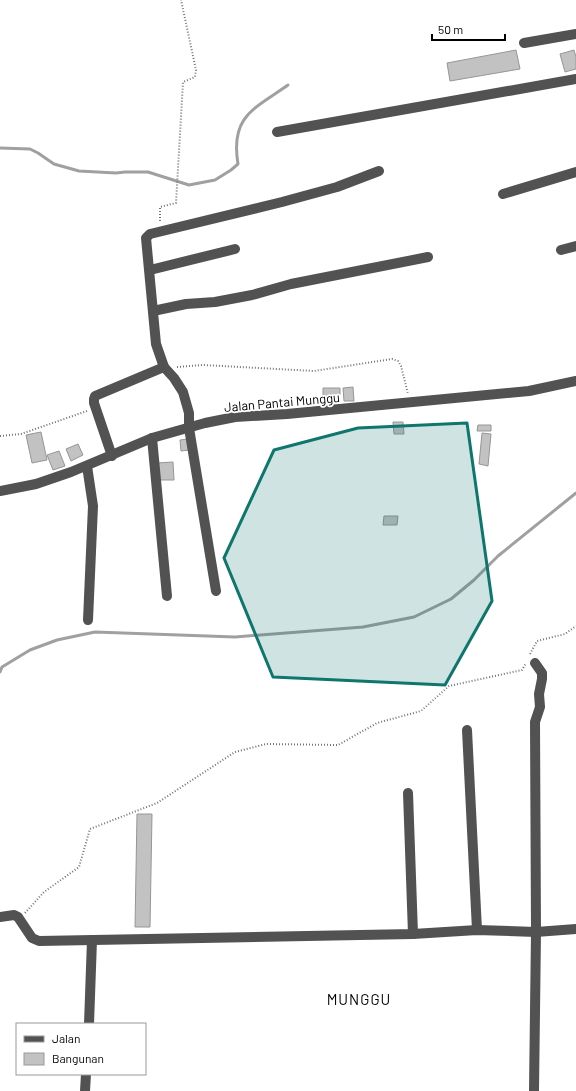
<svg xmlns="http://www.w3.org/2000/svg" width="576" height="1091" viewBox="0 0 576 1091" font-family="Barlow,sans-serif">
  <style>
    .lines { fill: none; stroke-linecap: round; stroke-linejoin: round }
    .stream { stroke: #a0a0a0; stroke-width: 3 }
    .building { fill: #c2c2c2; stroke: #969696 }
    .path { stroke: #747474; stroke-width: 2; stroke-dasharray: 1 2; stroke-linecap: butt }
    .minor { stroke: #525252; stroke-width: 10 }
    .marked { fill: #0f766e; fill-opacity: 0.2; stroke: #0f766e; stroke-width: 3; stroke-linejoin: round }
    .labels { text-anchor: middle; stroke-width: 3.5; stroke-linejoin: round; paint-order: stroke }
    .street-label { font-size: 13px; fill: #000; stroke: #fff }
    .quarter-label { font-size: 15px; letter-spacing: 1px; fill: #000; stroke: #fff }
  </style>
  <rect width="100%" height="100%" fill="#fff"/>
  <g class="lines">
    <g class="stream">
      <path d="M0,148L30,149L38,153L54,164L79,171L116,173L125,172H148L189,185L215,180L231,170L238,164C230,116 254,109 288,85"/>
      <polyline points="0,672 2,667 30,650 57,640 95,632 235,637 363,627 414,617 451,599 474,580 498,556 576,493"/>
    </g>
  </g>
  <g class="building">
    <polygon points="516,50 520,69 450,81 447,63"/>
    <polygon points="574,50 576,57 576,69 565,72 560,54"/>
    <polygon points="353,387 354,401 344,401 343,388"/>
    <polygon points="323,388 340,388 340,395 323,396"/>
    <polygon points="393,422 403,422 404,434 394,434"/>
    <polygon points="478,425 491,425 491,431 477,431"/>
    <polygon points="41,432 47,460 32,463 26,435"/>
    <polygon points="482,433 491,434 488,466 479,464"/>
    <polygon points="188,439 189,450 181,451 180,440"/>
    <polygon points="78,444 83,455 71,461 66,449"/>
    <polygon points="59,451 65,466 53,470 47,455"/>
    <polygon points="173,462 174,480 158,480 157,463"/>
    <polygon points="384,516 398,516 397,525 383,525"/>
    <polygon points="137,814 152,814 150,927 135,927"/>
  </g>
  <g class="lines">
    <g class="path">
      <polyline points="160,221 160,207 176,203 183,82 195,77 196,70 181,0"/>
      <polyline points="177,367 203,365 314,371 392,359 398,361 401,366 408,394"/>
      <polyline points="0,436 21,434 87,411"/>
      <polyline points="530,654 537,641 565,634 576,626"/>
      <polyline points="25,913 44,892 79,867 90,829 157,803 235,752 266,744 338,745 377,723 421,711 449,686 522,670 526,663"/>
    </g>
    <g class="minor">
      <polyline points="524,43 576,34"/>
      <polyline points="277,132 576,79"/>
      <polyline points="503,194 576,172"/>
      <polyline points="561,250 576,246"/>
      <polyline points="150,270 235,249"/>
      <polyline points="153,311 186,304 215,302 252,295 291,284 428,257"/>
      <polyline points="152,438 167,596"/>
      <polyline points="112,456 94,403 94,399 95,396 164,367"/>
      <polyline points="87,466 93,506 88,620"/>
      <polyline points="0,491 36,484 71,472 152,438 205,423 235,417 287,414 529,391 576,381"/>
      <polyline points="216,591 189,428 189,413 183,392 174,378 164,367 156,344 146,238 150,234 282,202 337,187 379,171"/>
      <polyline points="467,730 477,930"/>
      <polyline points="408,793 413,934"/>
      <polyline points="0,917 14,915 18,917 32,938 39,941 413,934 477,930 536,932 576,929"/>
      <polyline points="89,1024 92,940"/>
      <polyline points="85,1091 86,1074"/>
      <polyline points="534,1091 536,932 535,722 540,707 539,694 542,679 542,673 535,663"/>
    </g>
  </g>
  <path class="marked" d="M467,423L492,601L445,685L273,677L224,558L274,450L358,428Z"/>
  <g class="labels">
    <g class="street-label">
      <text transform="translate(282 402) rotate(-5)" y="5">Jalan Pantai Munggu</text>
    </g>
    <g class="quarter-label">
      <text x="359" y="1005">MUNGGU</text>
    </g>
  </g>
  <rect x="16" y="1023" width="130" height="52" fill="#ffffff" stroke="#999999"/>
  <rect x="24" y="1036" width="20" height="6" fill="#525252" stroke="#999999"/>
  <text x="52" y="1043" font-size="12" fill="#000000">Jalan</text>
  <rect x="24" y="1053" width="20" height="12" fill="#c2c2c2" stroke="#999999"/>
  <text x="52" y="1063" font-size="12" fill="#000000">Bangunan</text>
  <path d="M432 34v6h73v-6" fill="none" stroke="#000000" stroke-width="2"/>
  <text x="438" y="34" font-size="12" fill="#000000" stroke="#ffffff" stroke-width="3" paint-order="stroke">50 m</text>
</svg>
